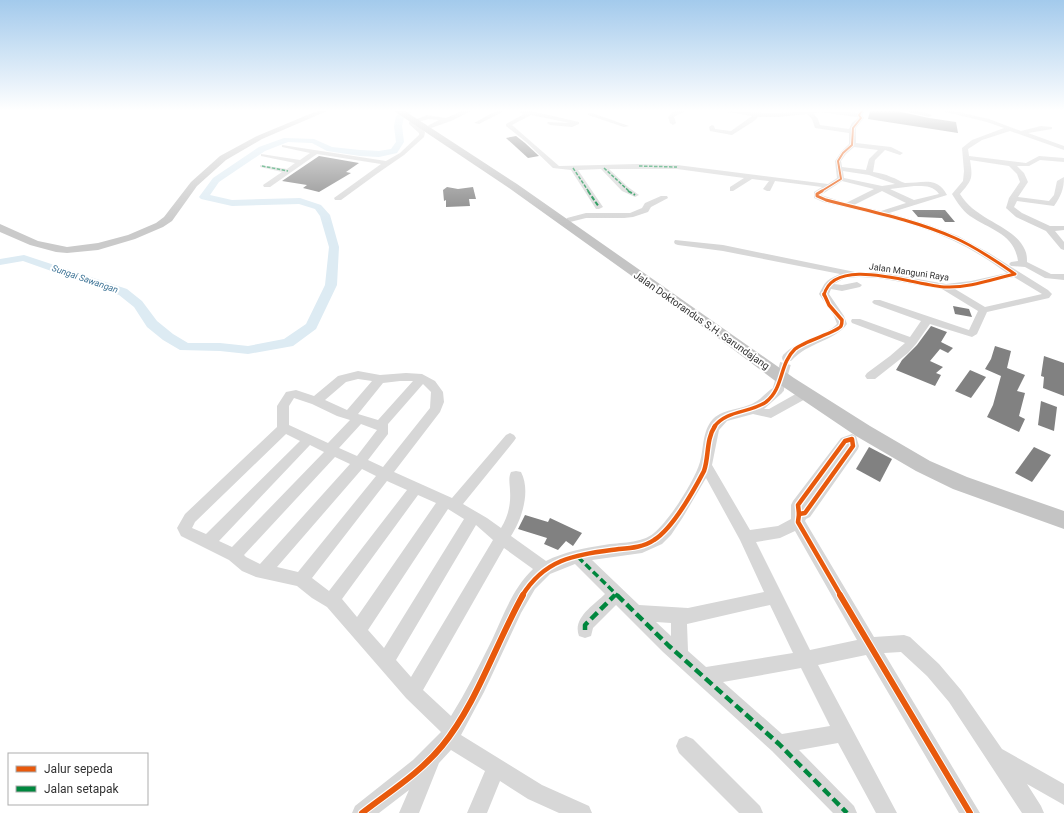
<svg xmlns="http://www.w3.org/2000/svg" width="1064" height="813" viewBox="0 0 1064 813" font-family="Roboto,sans-serif">
  <style>
    .lines { fill: none; stroke-linecap: round; stroke-linejoin: round }
    .river { fill: #ddebf3; fill-rule: evenodd }
    .building { fill: #818181 }
    .minor-tunnel { stroke: #d6d6d6; stroke-width: 11; stroke-dasharray: 11 5.5; stroke-linecap: butt }
    .minor { fill: #d7d7d7; fill-rule: evenodd }
    .major { fill: #cacaca; fill-rule: evenodd }
    .highway { fill: #c4c4c4; fill-rule: evenodd }
    .quiet-far3 { stroke: #00873e; stroke-width: 1.5; stroke-dasharray: 3.5 1.5; stroke-linecap: butt }
    .quiet-far2 { stroke: #00873e; stroke-width: 2; stroke-dasharray: 4.5 2; stroke-linecap: butt }
    .quiet-far1 { stroke: #00873e; stroke-width: 3.5; stroke-dasharray: 7 3.5; stroke-linecap: butt }
    .quiet { stroke: #00873e; stroke-width: 4.5; stroke-dasharray: 9 4.5; stroke-linecap: butt }
    .cycleway-far4-casing { stroke: #fff; stroke-width: 3.5 }
    .cycleway-far3-casing { stroke: #fff; stroke-width: 5 }
    .cycleway-far2-casing { stroke: #fff; stroke-width: 6 }
    .cycleway-far1-casing { stroke: #fff; stroke-width: 7 }
    .cycleway-casing { stroke: #fff; stroke-width: 8 }
    .cycleway-far4 { stroke: #e8590c; stroke-width: 2 }
    .cycleway-far3 { stroke: #e8590c; stroke-width: 3 }
    .cycleway-far2 { stroke: #e8590c; stroke-width: 3.5 }
    .cycleway-far1 { stroke: #e8590c; stroke-width: 4.5 }
    .cycleway { stroke: #e8590c; stroke-width: 6 }
    .labels { text-anchor: middle; stroke-width: 4; stroke-linejoin: round; paint-order: stroke }
    .far-street-label { font-size: 9px; fill: #333; stroke: #fff }
    .far-water-label { font-size: 9px; font-style: italic; fill: #3f7597; stroke: #fff }
    .street-label { font-size: 10px; fill: #333; stroke: #fff }
  </style>
  <rect width="100%" height="100%" fill="#fff"/>
  <g class="lines">
    <polygon class="river" points="404,111 414,111 404,117 402,126 404,142 397,153 379,157 360,156 327,151 312,143 288,142 265,151 219,182 210,195 232,200 300,198 321,205 330,215 339,247 337,285 316,329 293,346 248,354 220,351 180,350 163,340 147,327 134,307 119,295 23,261 0,265 0,259 24,255 127,289 142,301 157,321 173,334 188,343 220,343 248,346 284,339 306,324 325,285 329,247 320,216 315,209 299,204 232,206 201,199 199,197 213,178 259,147 284,138 314,139 332,147 360,150 379,151 391,149 396,142 394,126 396,116"/>
  </g>
  <g class="building">
    <polygon points="870,111 897,111 929,118 956,122 958,133 868,119"/>
    <polygon points="516,136 525,143 539,156 528,158 506,138"/>
    <polygon points="319,156 359,163 346,172 351,173 319,192 303,188 307,185 282,181"/>
    <polygon points="447,187 458,189 473,187 476,199 469,199 470,206 446,207 446,200 444,201 443,190"/>
    <polygon points="912,210 945,210 955,222 945,222 942,218 918,217"/>
    <polygon points="953,306 969,309 972,317 955,314"/>
    <polygon points="931,326 947,332 941,342 953,348 948,353 940,349 930,361 943,367 936,373 941,375 935,386 896,370 902,360 917,345"/>
    <polygon points="995,346 1011,351 1007,368 1025,375 1017,391 1025,393 1019,416 1025,419 1019,432 987,417 993,405 1001,376 985,369 991,359"/>
    <polygon points="1044,356 1064,363 1064,396 1043,388 1044,377 1041,376"/>
    <polygon points="970,370 986,377 971,398 955,391"/>
    <polygon points="1041,401 1057,407 1054,431 1038,425"/>
    <polygon points="869,447 892,459 880,482 856,469"/>
    <polygon points="1034,447 1051,455 1032,482 1015,473"/>
    <polygon points="525,515 548,522 550,518 582,533 573,546 566,541 558,550 544,544 547,538 518,529"/>
  </g>
  <g class="lines">
    <polyline class="minor-tunnel" points="778,390 787,358"/>
    <g class="minor">
      <polygon points="462,111 471,111 451,121 431,128 428,126 429,125 439,120 428,119 415,123 425,132 424,137 404,155 378,173 341,200 335,200 334,198 381,164 317,154 270,187 264,187 263,185 282,172 260,167 260,165 287,169 295,163 261,156 261,154 300,160 310,153 282,147 282,145 386,161 400,153 419,135 419,133 409,124 409,122 427,115 446,118"/>
      <polygon points="496,111 504,111 479,124 474,123"/>
      <path d="M520,111H531L579,122V124L572,127L550,125L547,123L548,122L570,123L531,115L512,125L559,166L639,164L677,165L828,184L837,178L835,161L841,152L849,144V133L815,128L812,119L807,114L778,117H758L754,121L732,135L710,131L709,127L712,125L714,126L715,129L731,131L752,116L722,111C741,111 759,114 778,113C804,112 831,110 857,113L859,111H865L862,115L864,118L856,128V143L891,147L903,153L900,155L885,150L875,160L873,172C879,173 885,174 891,177C896,178 900,182 905,183C923,183 937,176 947,195L889,213L926,224L958,236L989,253L1048,290L1052,294L1049,298L987,312L977,334L972,337L930,324L916,344L908,353L875,379H867L865,376L867,373L890,356L905,343L852,323L851,321L852,319H860L910,337L921,321L874,304L872,302L874,300H880L969,330L978,311L942,289L878,278L859,277L845,278L834,284L842,285L857,282L862,285L860,287L842,291L831,289L829,294L844,316L847,324C835,341 808,342 791,361H783L782,358L783,355C800,338 823,338 837,324L834,316L819,294C826,281 825,281 840,274L723,251L678,245L675,244L674,242L675,240L723,245L855,272H878L946,284L971,281L1007,273C990,261 972,249 952,240C911,221 866,212 823,202L814,198V192L822,187L775,181L770,191H767L763,189L769,181L752,179L733,191H730V187L744,178L677,169H609L628,187L639,195L635,197L622,191L601,169L578,170L603,207L599,209H596L571,170L553,168L526,142L506,126V124L524,114L521,113ZM820,112L857,117L858,118L852,123L849,129L820,125L818,119L813,113ZM854,147L878,150L869,159L866,170L842,167L841,161L846,154ZM843,171L869,175L895,184L882,186L844,178ZM842,181L874,189L846,203L821,195ZM914,186C923,186 933,185 939,194L914,200L890,189ZM882,191L906,203L881,211L854,205ZM1014,277L1042,294L985,307L955,289Z"/>
      <polygon points="674,111 685,111 674,117 676,123 673,125 670,123 668,117"/>
      <polygon points="904,111 919,111 932,115 929,117"/>
      <path d="M942,111H954L989,119L1021,131L1041,126L1052,127V129L1028,133L1064,146V150L1010,131L982,140L968,149L969,156L1026,163L1039,156L1064,158V162L1040,160L1029,166H1017L1024,173L1028,182L1018,197L1049,201L1054,195L1057,181L1064,177C1064,189 1061,196 1054,206L1017,201L1014,207L1022,213L1050,226H1064V230L1055,231L1064,242V250L1061,249L1046,231L1016,217L1006,208L1009,198L1020,182L1017,174L1009,166L970,160C973,179 972,180 960,194C976,221 1014,225 1025,250C1027,254 1027,259 1027,262L1051,274H1064V280L1045,278L1025,267L1011,266L1009,264L1011,262L1018,261C1014,233 990,230 970,216C962,210 957,202 952,194L963,181L964,171L962,148L972,140L1004,128L987,122Z"/>
      <polygon points="588,113 592,113 629,126 624,127 588,115"/>
      <polygon points="661,196 667,196 668,198 651,207 648,212 633,217 624,218 586,218 570,222 566,220 567,218 586,213 630,213 642,208 645,203"/>
      <path d="M358,371L380,375L406,373L422,374L435,381L443,392L444,402L440,412L394,472L452,498L506,435L510,433L514,435L516,438L514,441L463,504L487,518L501,528C508,517 511,504 510,491C510,485 508,478 511,472L516,471L521,472C531,491 522,519 511,536L546,561C564,552 584,548 604,545C620,542 641,544 654,533C669,521 695,480 700,462C704,448 702,431 713,419C724,408 744,410 757,401C765,396 772,384 782,387L784,390L782,393L764,409H769L801,391H809L811,394L809,397L771,418L753,414L727,421L719,430L712,465L750,530L778,526L791,519V505L793,501L841,438L852,434L856,436L859,446L858,449L810,517L806,519L805,521L874,637L904,635L910,637L939,664L961,690L1002,749L1064,784V805L1027,784L1041,806L1044,813H1022L949,702L927,676L901,652L884,653L980,813H959L866,655L818,665L897,813H876L838,743L799,750L854,806L857,813H833L772,751L663,652L616,605L593,628L591,636L585,638L579,636C572,618 594,605 605,594L575,564L550,574L535,589L521,613L484,692L461,735L542,785L589,806L592,813H559L528,799L500,781L487,813H467L485,771L451,750L439,763L419,813H399L409,790L379,813H352L355,806L413,760L441,732L406,698L327,607L312,598L297,586L256,577L242,571L229,560L181,536L177,528L185,514L277,427V406L286,392L296,390L314,396L338,376ZM358,379L372,381L347,410L325,400L346,382ZM400,381H413L378,420L358,414L383,383ZM423,384L431,392L430,408L383,467L368,460L388,434V424ZM294,398L312,404L337,416L350,420L328,443L289,425V406ZM361,424L377,430L357,456L339,448ZM286,434L300,441L206,534L192,528L195,522ZM310,445L324,452L232,547L219,541ZM335,457L350,464L260,564L246,557L244,555ZM362,469L376,476L298,572L277,567ZM706,478L740,540L764,592L688,608L639,605L592,560L642,553L662,544L671,535L683,517ZM387,481L407,490L329,591L312,578ZM418,495L436,503L357,617L342,599ZM448,509L464,519L384,648L368,630ZM476,525L493,540L411,677L396,660ZM795,531L857,640L810,650L756,542L780,538ZM504,548L533,569C513,588 503,616 492,640C479,666 466,692 451,716L423,690ZM770,605L793,653L706,667L688,651L687,624ZM656,622L671,623V636ZM801,668L830,726L782,734L723,682Z"/>
      <polygon points="686,736 693,739 760,806 763,813 739,813 679,753 676,746 679,739"/>
    </g>
    <polygon class="major" points="317,111 327,111 262,139 226,160 197,186 172,221 163,227 135,239 98,250 67,253 56,252 30,245 0,232 0,224 38,241 67,247 98,243 128,235 156,223 164,217 191,182 220,156 257,136"/>
    <polygon class="highway" points="394,111 405,111 517,184 794,378 870,426 930,461 967,477 1064,511 1064,529 953,489 916,471 856,436 782,386 710,332 509,188"/>
    <g class="quiet-far3">
      <polyline points="262,166 288,171"/>
      <polyline points="639,166 677,167"/>
      <polyline points="573,168 589,192"/>
      <polyline points="604,168 630,192"/>
    </g>
    <g class="quiet-far2">
      <polyline points="588,191 599,207"/>
      <polyline points="628,191 635,195"/>
    </g>
    <g class="quiet-far1">
      <polyline points="578,557 618,596"/>
      <polyline points="614,596 615,595"/>
    </g>
    <g class="quiet">
      <polyline points="617,595 669,646 779,744 847,813"/>
      <polyline points="585,630 585,625 615,595"/>
    </g>
    <g class="cycleway-far4-casing">
      <polyline id="cycleway-far4" points="820,192 841,179 838,161 843,153 852,145 853,128 861,118 859,115 862,111"/>
    </g>
    <g class="cycleway-far3-casing">
      <path id="cycleway-far3" d="M822,191L817,194V196L826,200C869,211 914,220 955,238C976,247 996,261 1015,274C993,279 969,288 946,287C917,286 834,254 824,295"/>
    </g>
    <g class="cycleway-far2-casing">
      <path id="cycleway-far2" d="M714,427C726,410 750,413 766,402C784,388 779,364 795,349C804,341 838,332 841,326C842,324 842,322 842,320L829,305L824,294"/>
    </g>
    <g class="cycleway-far1-casing">
      <g id="cycleway-far1">
        <polygon points="852,439 853,446 805,513 799,514 798,505 845,441"/>
        <polyline points="799,514 798,522 841,596"/>
        <path d="M522,596C546,557 577,555 619,549C631,548 644,547 654,540C672,529 694,490 704,471C709,457 706,439 715,426"/>
      </g>
    </g>
    <g class="cycleway-casing">
      <g id="cycleway">
        <polyline points="840,595 970,813"/>
        <path d="M362,813C389,792 420,773 442,746C476,705 496,643 523,595"/>
      </g>
    </g>
    <use href="#cycleway-far4" class="cycleway-far4"/>
    <use href="#cycleway-far3" class="cycleway-far3"/>
    <use href="#cycleway-far2" class="cycleway-far2"/>
    <use href="#cycleway-far1" class="cycleway-far1"/>
    <use href="#cycleway" class="cycleway"/>
  </g>
  <linearGradient id="sky" x2="0" y2="1"><stop stop-color="#a3caec"/><stop offset="0.49" stop-color="#fff"/><stop offset="1" stop-color="#fff" stop-opacity="0"/></linearGradient>
  <rect width="1064" height="225" fill="url(#sky)"/>
  <g class="labels">
    <g class="far-street-label">
      <text transform="translate(909 272) rotate(8)" y="3">Jalan Manguni Raya</text>
    </g>
    <g class="far-water-label">
      <text transform="translate(85 279) rotate(19)" y="3">Sungai Sawangan</text>
    </g>
    <g class="street-label">
      <text transform="translate(702 320) rotate(35)" y="4">Jalan Doktorandus S.H. Sarundajang</text>
    </g>
  </g>
  <rect x="8" y="753" width="140" height="52" fill="#ffffff" stroke="#adadad"/>
  <rect x="16" y="766" width="20" height="6" fill="#e8590c" stroke="#adadad"/>
  <text x="44" y="773" font-size="12" fill="#333333">Jalur sepeda</text>
  <rect x="16" y="786" width="20" height="6" fill="#00873e" stroke="#adadad"/>
  <text x="44" y="793" font-size="12" fill="#333333">Jalan setapak</text>
</svg>
